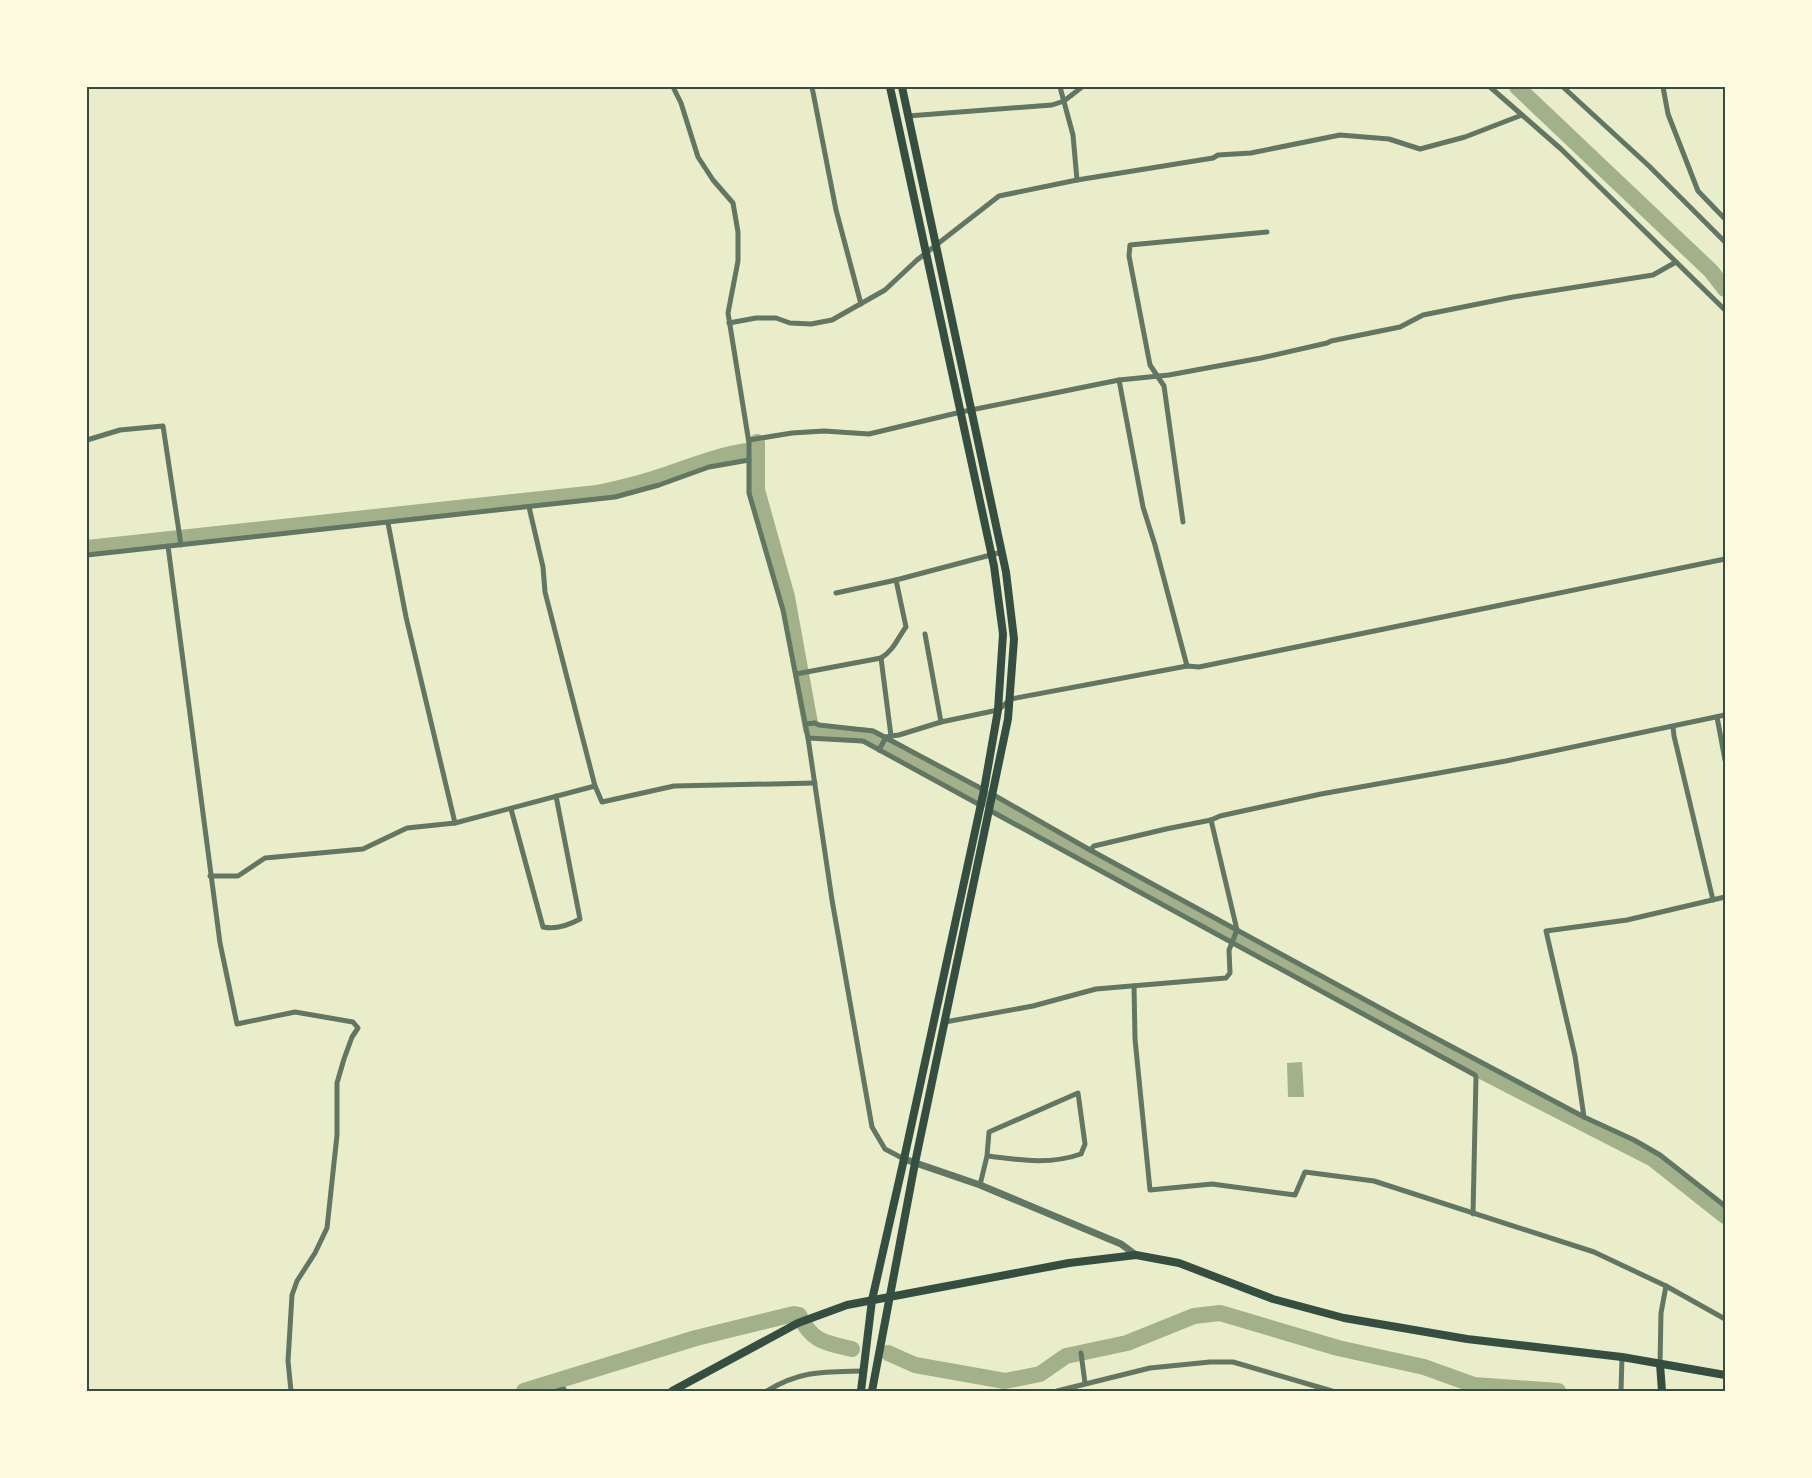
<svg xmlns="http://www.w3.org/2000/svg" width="1812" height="1478" viewBox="0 0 1812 1478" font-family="Signika,sans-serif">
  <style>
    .water { fill: #a3b18a }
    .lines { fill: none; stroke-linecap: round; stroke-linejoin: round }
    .river { stroke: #a3b18a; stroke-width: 16 }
    .minor { stroke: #617663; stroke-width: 5 }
    .tertiary { stroke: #617663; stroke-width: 7 }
    .secondary { stroke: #344e41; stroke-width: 8 }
    .neatline { fill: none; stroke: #344e41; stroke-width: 2 }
  </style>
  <rect width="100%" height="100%" fill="#e9edc9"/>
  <polygon class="water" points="1302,1062 1304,1097 1288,1097 1287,1063"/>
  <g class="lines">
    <g class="river">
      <polyline points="1517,87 1711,271 1725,289"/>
      <polyline points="757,442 757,490 787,597 811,729 818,732 870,736 879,740 1448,1054 1653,1159 1725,1216"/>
      <path d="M87,548L597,493C621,488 645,482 668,474C698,464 725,452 757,450"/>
      <polyline points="888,1353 915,1365 1005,1381 1040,1374 1066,1356 1127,1343 1194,1316 1220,1313 1338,1348 1424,1367 1474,1385 1558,1391"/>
      <path d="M524,1391L696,1338L794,1314L799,1315C812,1342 825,1343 852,1349"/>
    </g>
    <g class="minor">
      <polyline points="673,87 681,103 698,157 713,180 733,203 738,232 738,261 728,313 749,443 749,493 783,610 808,738 832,900 872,1127 885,1149 904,1159"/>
      <polyline points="812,87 836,210 861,304"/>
      <polyline points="1060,87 1073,135 1077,180"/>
      <polyline points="1490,87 1561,149 1725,310"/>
      <polyline points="1563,87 1649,166 1725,242"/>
      <polyline points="1663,87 1668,114 1698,191 1725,219"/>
      <polyline points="908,116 1052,105 1064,101 1082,87"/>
      <polyline points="729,323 756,318 776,318 790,323 811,324 832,320 885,290 917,260 999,196 1077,180 1213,158 1218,155 1251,153 1340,135 1389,139 1420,149 1465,137 1522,115"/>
      <polyline points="1119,380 1143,507 1155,545 1187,666"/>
      <polyline points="87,440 120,430 163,426 181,545"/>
      <polyline points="749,440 792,433 824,431 869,434 961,412 1119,380 1169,375 1261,358 1327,343 1331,341 1400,327 1423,315 1513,297 1653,275 1676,262"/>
      <polyline points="529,507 543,567 545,592 595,786"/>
      <polyline points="1183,522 1164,386 1150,365 1129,256 1130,245 1267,232"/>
      <polyline points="388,523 406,617 455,823"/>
      <polyline points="168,546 220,943 237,1024 295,1012 353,1022 358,1028 352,1037 344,1059 337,1083 337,1135 327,1228 315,1253 297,1281 292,1295 288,1361 291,1391"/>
      <polyline points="87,555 615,497 659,485 709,467 749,460"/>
      <polyline points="836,593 896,580"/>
      <path d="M796,674L881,658C894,650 897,639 906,627L896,580L1002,552"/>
      <polyline points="1717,717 1725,760"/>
      <polyline points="941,722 998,710 1011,699 1187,666 1199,667 1725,559"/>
      <polyline points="806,724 815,723 819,725 873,731 984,790"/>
      <polyline points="1673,727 1674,736 1713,900"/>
      <polyline points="891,736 899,735 941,722 925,634"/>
      <polyline points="808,738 863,741 980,805"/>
      <polyline points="879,750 886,737 891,736 881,658"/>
      <polyline points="992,794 1090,850 1426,1033 1584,1117 1634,1140 1660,1155 1725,1206"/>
      <path d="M511,809L543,927C556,930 569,925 580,919L556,796"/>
      <polyline points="989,810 1475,1075 1476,1077 1473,1214"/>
      <polyline points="1090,850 1094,846 1166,829 1211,820 1220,816 1321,794 1506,761 1725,715"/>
      <polyline points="210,876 238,876 265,858 363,849 407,828 455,823 595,786 602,802 674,786 815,783"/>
      <polyline points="1134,986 1135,1039 1150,1190 1212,1184 1295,1195 1305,1172 1374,1181 1594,1252 1666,1286 1725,1319"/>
      <polyline points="945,1022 1033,1006 1096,989 1226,978 1230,973 1229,950 1237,930 1211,820"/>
      <polyline points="1584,1117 1575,1056 1546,931 1627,920 1725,897"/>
      <path d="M980,1185L987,1156C1019,1160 1050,1165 1081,1154L1085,1144L1078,1093L989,1132L987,1156"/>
      <polyline points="1081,1353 1085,1383"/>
      <polyline points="1660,1364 1661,1313 1666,1286"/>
      <polyline points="557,1391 564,1389"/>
      <path d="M767,1391C801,1370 825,1372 863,1371"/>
      <polyline points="1057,1391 1150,1368 1210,1362 1233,1362 1332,1391"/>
      <polyline points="1621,1391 1622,1357"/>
    </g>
    <polyline class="tertiary" points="904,1159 980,1185 1121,1244 1136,1255"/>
    <g class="secondary">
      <polyline points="1660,1364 1662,1391"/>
      <polyline points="672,1391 798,1323 847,1305 1069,1263 1136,1255 1179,1263 1273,1299 1344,1318 1467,1339 1622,1357 1725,1375"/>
      <polyline points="861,1391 872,1300 904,1159 984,790 998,710 1003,634 994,566 890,87"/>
      <polyline points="872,1391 915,1163 1008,719 1014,639 1006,572 902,87"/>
    </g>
  </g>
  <rect width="1812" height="1478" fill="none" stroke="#fefae0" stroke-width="177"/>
  <rect x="88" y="88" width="1636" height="1302" class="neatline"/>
</svg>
